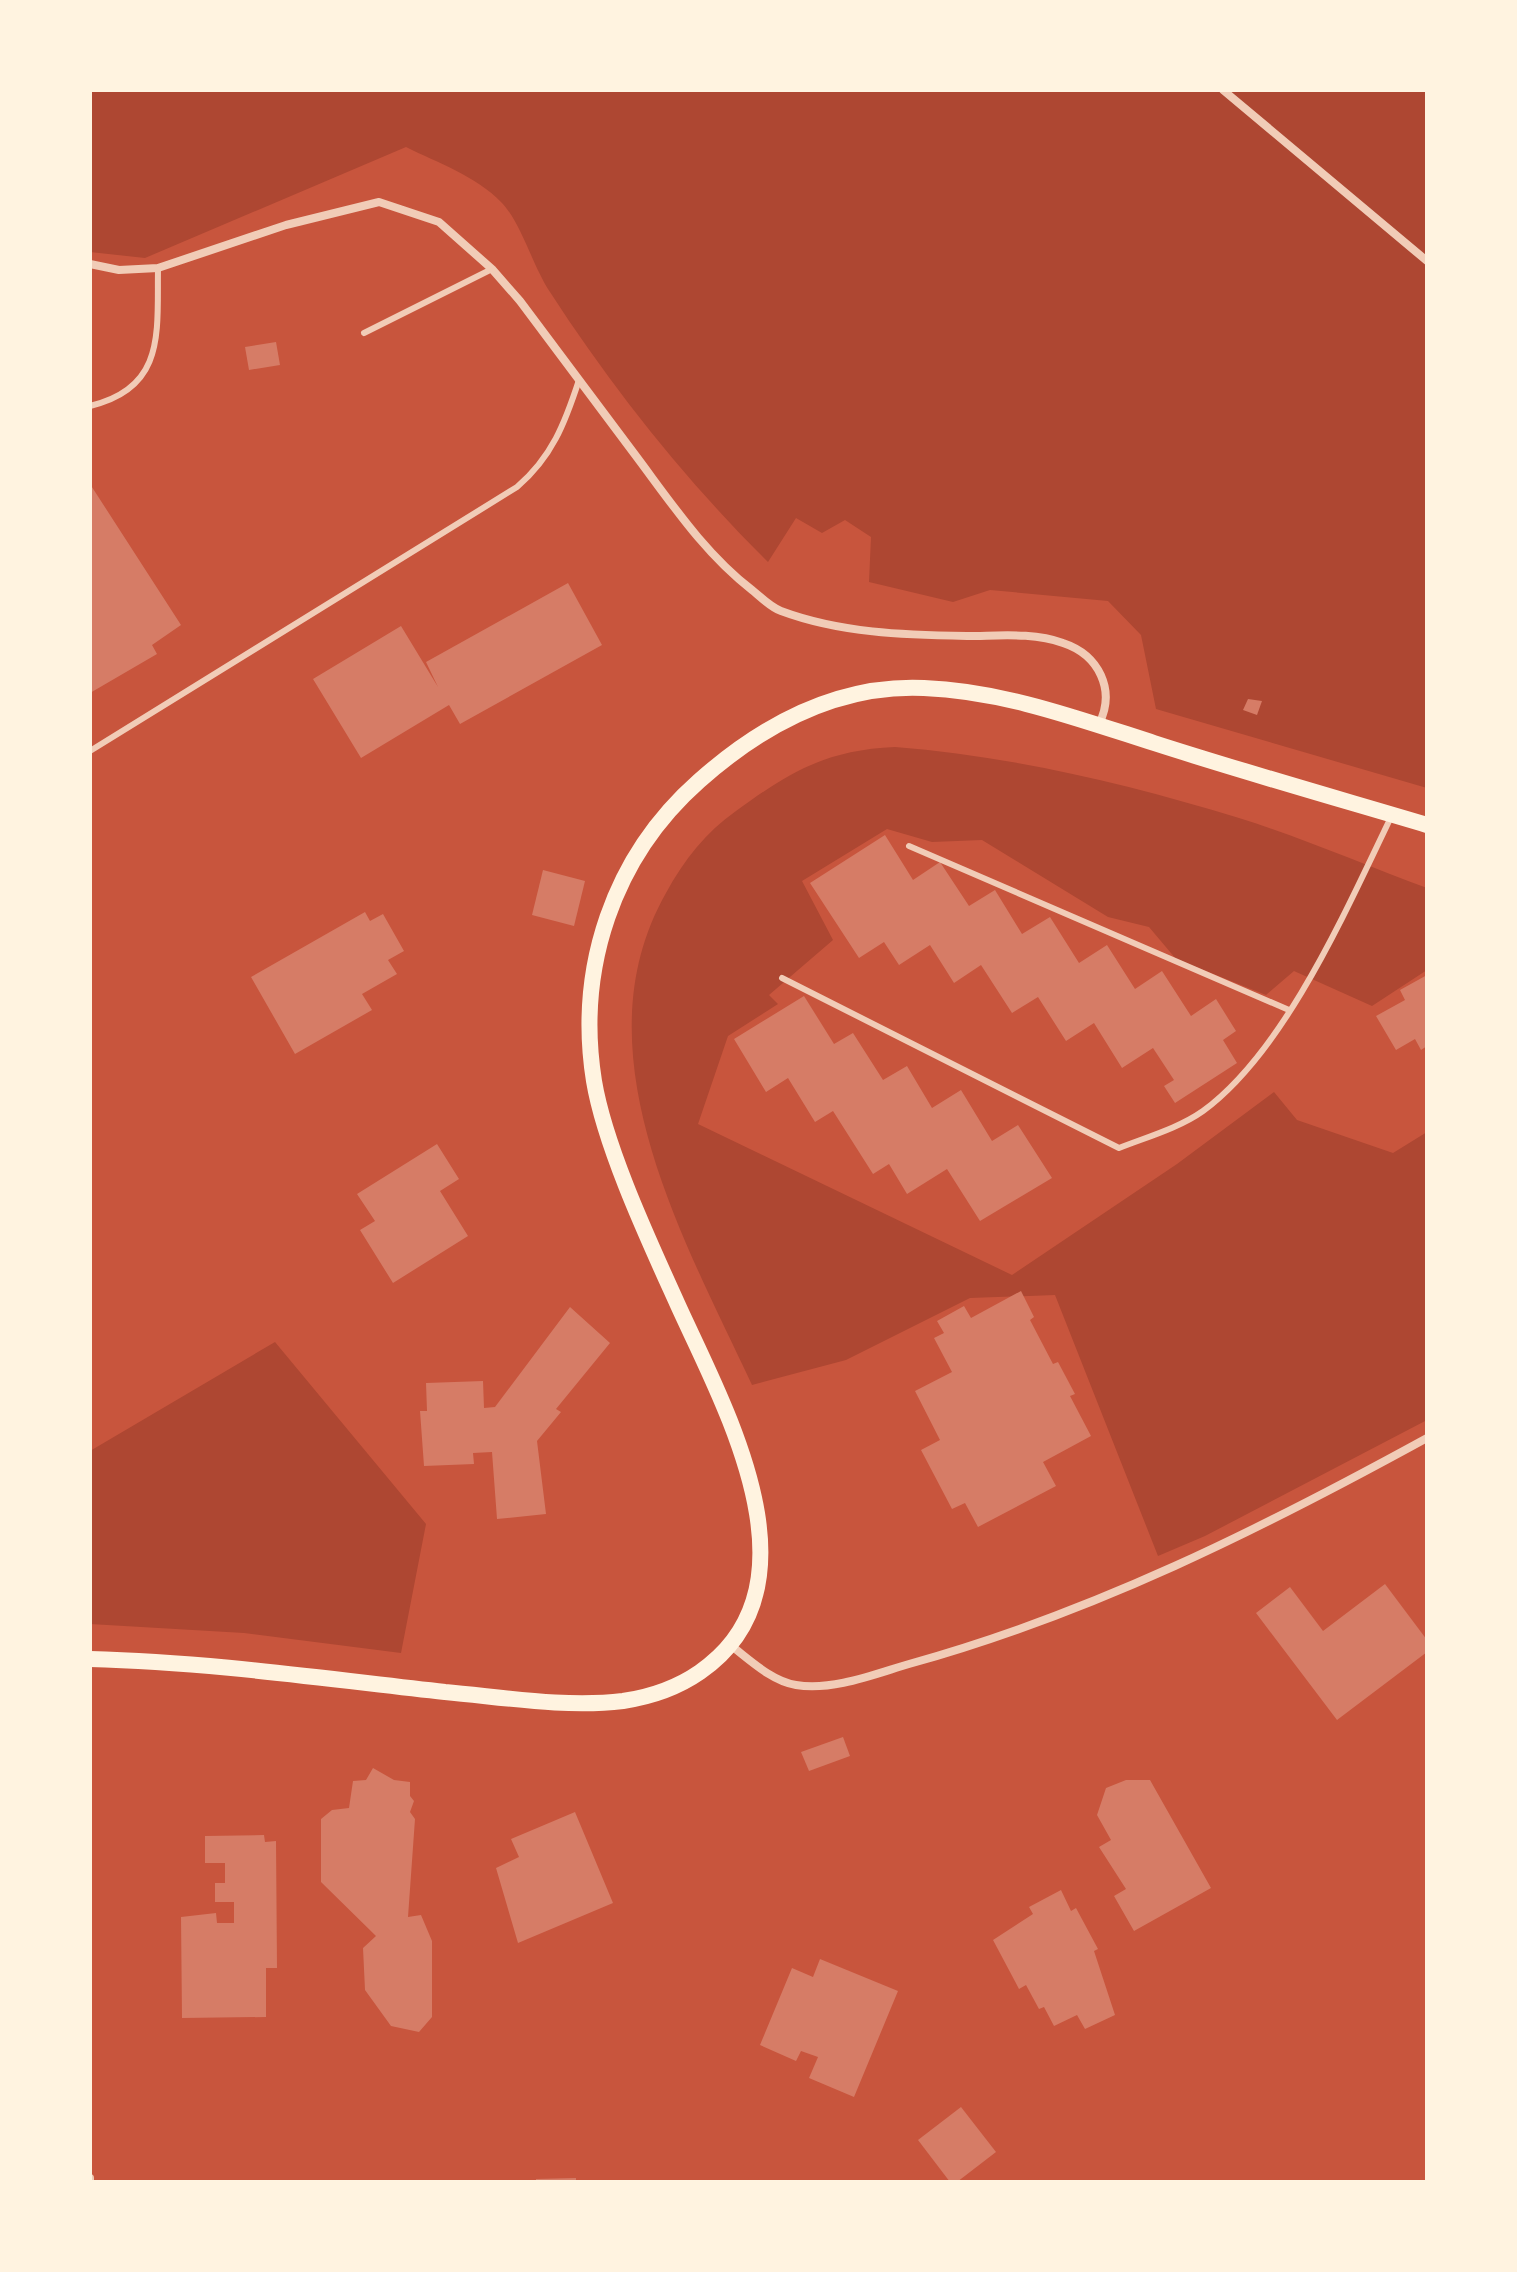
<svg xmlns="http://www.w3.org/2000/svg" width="1517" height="2272" viewBox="0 0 1517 2272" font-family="'Nunito Sans',sans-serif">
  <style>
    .green { fill: #ae4732 }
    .building { fill: #d67c66 }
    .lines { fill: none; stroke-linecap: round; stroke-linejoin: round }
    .service { stroke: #f1ccb7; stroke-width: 6 }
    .minor { stroke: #f1ccb7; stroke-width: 8 }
    .secondary { stroke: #fff3e0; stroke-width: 16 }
  </style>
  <rect width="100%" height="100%" fill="#c8553d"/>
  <g class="green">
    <path d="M90,90H1427V788L1156,709L1141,635L1108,601L990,590L953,602L869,582L871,537L845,520L822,533L796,518L768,562C687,482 612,388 550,292C533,267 521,222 501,202C476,176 438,163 406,147L145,258L90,252Z"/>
    <path d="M895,747C1011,756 1128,784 1239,818C1303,838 1365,865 1427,888V970L1372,1006L1294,971L1266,995L1176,959L1149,927L1108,917L982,840L932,842L887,829L802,881L833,940L769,995L778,1004L728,1036L698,1124L1012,1275L1177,1164L1274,1092L1297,1120L1393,1153L1427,1132V1420L1205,1536L1158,1556L1055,1295L970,1298L846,1360L752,1385C684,1239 576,1051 666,893C684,860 706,832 736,811C791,771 827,750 895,747Z"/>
    <polygon points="275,1342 426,1524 401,1653 244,1633 90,1624 90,1451"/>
  </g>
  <g class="building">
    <polygon points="276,342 280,365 249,370 245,347"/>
    <polygon points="90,484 181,625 152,645 157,654 90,693"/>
    <polygon points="568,583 602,645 460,724 449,705 361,758 313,679 401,626 438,687 426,662"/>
    <polygon points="1248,699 1262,701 1257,715 1243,710"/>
    <polygon points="885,835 913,880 940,862 969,906 995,890 1022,934 1050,917 1079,963 1107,945 1135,989 1162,971 1191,1016 1216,999 1236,1031 1223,1040 1237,1063 1175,1103 1164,1086 1174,1080 1153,1048 1122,1068 1094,1023 1066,1041 1038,997 1012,1013 981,965 954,983 930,945 899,965 884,942 859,958 810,883"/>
    <polygon points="543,870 585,881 574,926 532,915"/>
    <polygon points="365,912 370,921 383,914 404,951 388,960 397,974 362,994 372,1010 295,1054 251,977"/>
    <polygon points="1427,975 1427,1046 1421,1050 1415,1039 1396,1050 1376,1016 1405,1000 1400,990"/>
    <polygon points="804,996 834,1044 853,1033 883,1080 907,1066 932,1108 961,1090 992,1141 1018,1125 1052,1178 980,1221 947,1169 907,1194 889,1164 873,1174 833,1111 815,1122 788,1078 766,1092 734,1039"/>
    <polygon points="437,1144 459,1179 440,1191 468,1236 393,1283 360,1230 375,1221 357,1194"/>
    <polygon points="1021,1291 1034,1317 1030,1320 1053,1364 1058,1362 1075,1394 1070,1396 1091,1436 1043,1462 1056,1486 978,1527 965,1503 952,1509 921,1450 940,1440 915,1391 952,1372 934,1338 944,1333 937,1321 964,1306 971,1318"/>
    <polygon points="570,1307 610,1343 556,1409 561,1412 537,1441 546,1514 497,1519 492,1452 473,1453 474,1464 424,1466 420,1411 427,1411 426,1383 483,1381 484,1408 495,1407"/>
    <polygon points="1385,1584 1427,1640 1427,1652 1337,1720 1256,1613 1290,1587 1323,1631"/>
    <polygon points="843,1737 850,1756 809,1771 801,1752"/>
    <polygon points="373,1768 394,1780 410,1782 410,1796 414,1801 410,1812 415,1819 408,1917 421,1915 432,1941 432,2017 419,2032 391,2026 365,1990 363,1948 376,1936 321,1882 321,1819 332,1810 349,1808 353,1781 366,1780"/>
    <polygon points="1126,1780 1150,1780 1211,1888 1134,1931 1114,1896 1126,1889 1099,1847 1111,1840 1097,1815 1106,1788"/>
    <polygon points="575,1812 613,1903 518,1943 496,1868 519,1857 511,1839"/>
    <polygon points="264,1835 265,1842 276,1841 277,1968 266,1968 266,2017 182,2018 181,1917 216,1913 217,1923 234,1923 234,1902 215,1902 215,1883 225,1883 225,1863 205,1863 205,1836"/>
    <polygon points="1061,1890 1071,1911 1076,1908 1098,1949 1094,1951 1115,2015 1085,2029 1077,2015 1054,2026 1044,2007 1039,2009 1026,1985 1019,1989 993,1940 1033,1914 1029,1907"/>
    <polygon points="820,1959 898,1991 854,2097 809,2078 818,2057 801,2051 796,2061 760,2045 792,1968 813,1977"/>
    <polygon points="961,2107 996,2152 957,2182 950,2182 918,2140"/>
    <polygon points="576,2178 576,2182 536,2182 536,2179"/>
  </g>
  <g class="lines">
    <g class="service">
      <polyline points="364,333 492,269"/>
      <path d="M90,406C166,388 157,332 158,268"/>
      <path d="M90,751L517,487C552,457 565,423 579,380"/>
      <polyline points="909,846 1289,1010"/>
      <path d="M782,978L1119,1148C1147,1137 1179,1128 1203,1111C1286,1050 1347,908 1392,815"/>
    </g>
    <g class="minor">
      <polyline points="1223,90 1427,261"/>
      <path d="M90,264L119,270L158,268L286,225L379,202L439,222L492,269L520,301C558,352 596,402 633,452C670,501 703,552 752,590C761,597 770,607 781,611C840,633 904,635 967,636C998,636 1033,632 1063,643C1099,655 1116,690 1099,724"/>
      <path d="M729,1644C749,1659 771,1681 796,1685C833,1691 875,1674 909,1664C1093,1613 1261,1529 1427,1438"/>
      <polyline points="90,2178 90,2182"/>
    </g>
    <path class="secondary" d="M90,1659C209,1662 327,1679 445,1692C502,1697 565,1708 623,1701C650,1697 677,1688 700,1672C826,1585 723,1405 677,1303C649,1241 605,1147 594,1081C576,968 613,857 699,781C762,725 837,684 924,688C1003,691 1079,719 1154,743C1244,772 1336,798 1427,825"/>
  </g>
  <rect width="1517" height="2272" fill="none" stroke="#fff3e0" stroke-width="184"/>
</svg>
